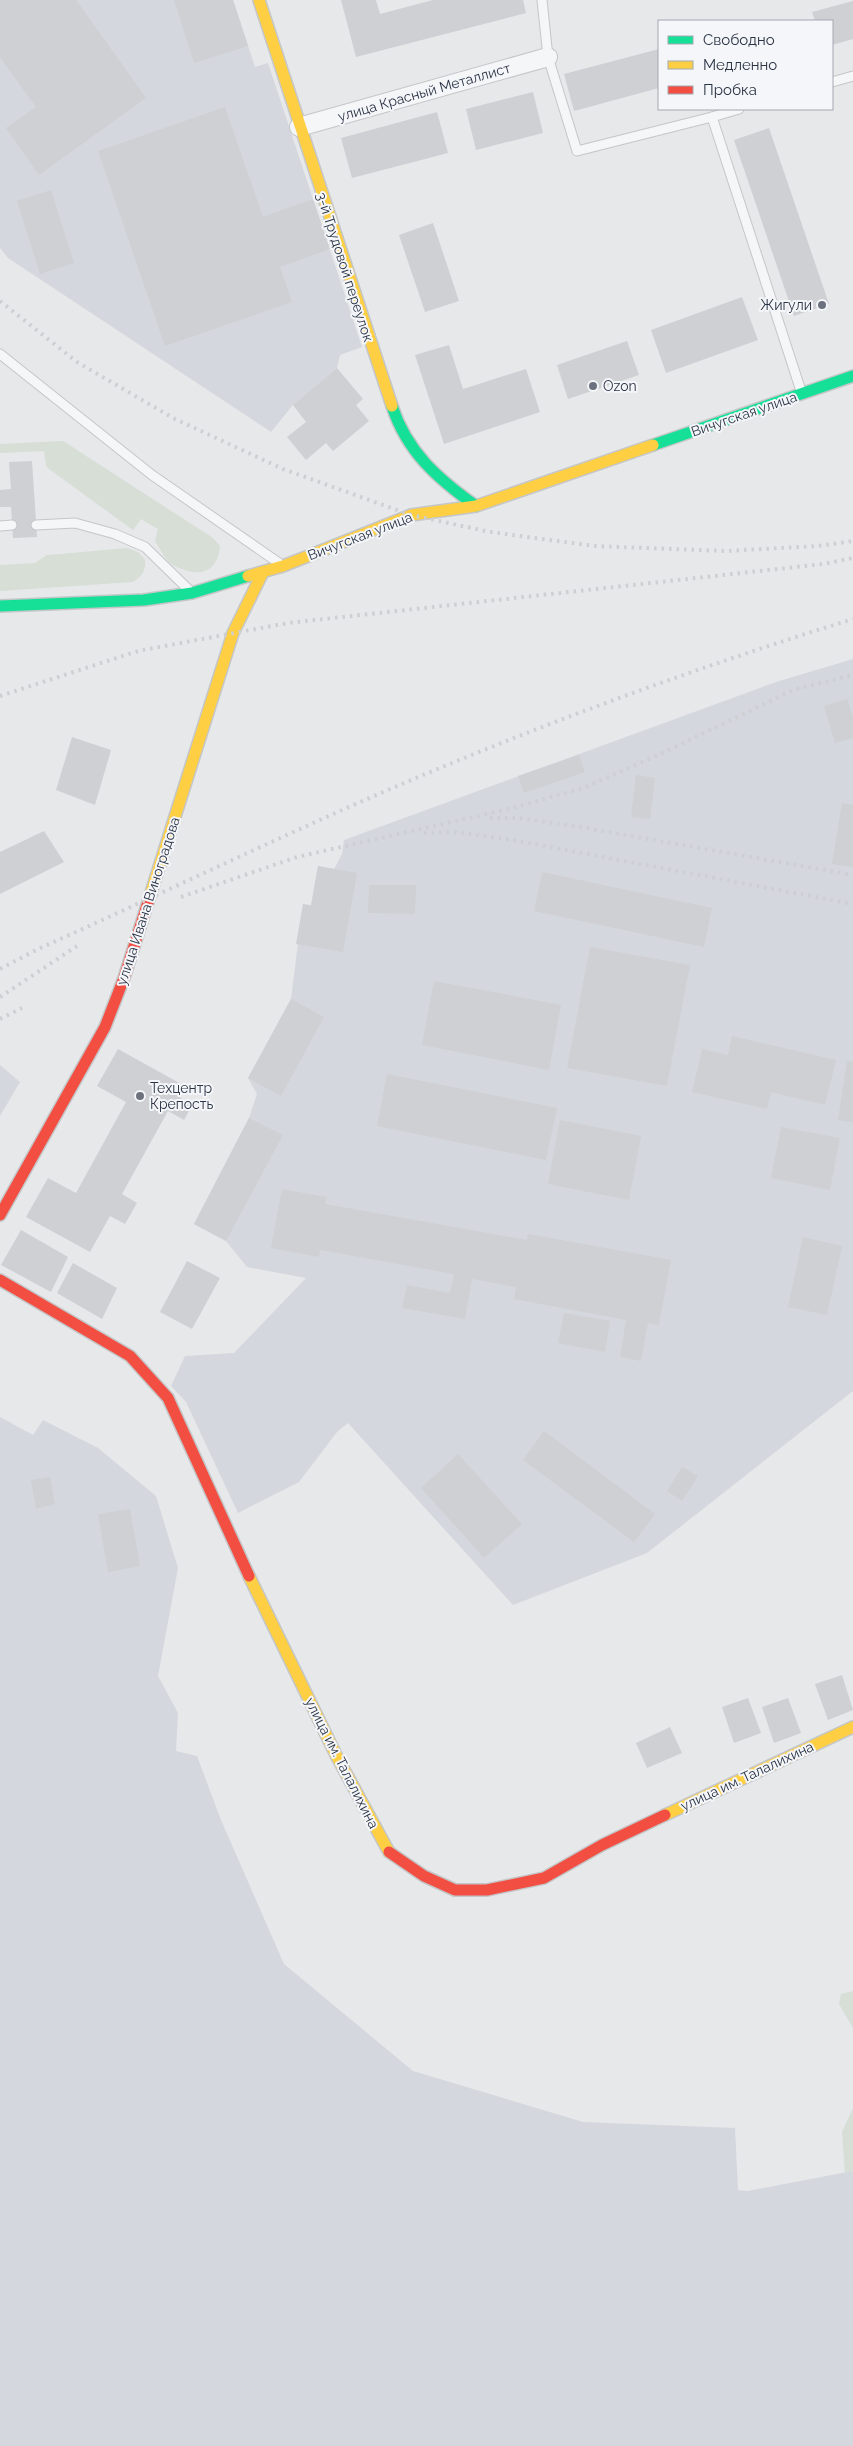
<svg xmlns="http://www.w3.org/2000/svg" width="853" height="2446" viewBox="0 0 853 2446" font-family="Raleway,sans-serif">
  <style>
    .built { fill: #d4d7dd }
    .green { fill: #d6ded6 }
    .building { fill: #ced0d3 }
    .lines { fill: none; stroke-linecap: round; stroke-linejoin: round }
    .lane-casing { stroke: #c4c6c8; stroke-width: 11 }
    .street-casing { stroke: #c4c6c8; stroke-width: 20 }
    .fast-casing { stroke: #c4c6c8; stroke-width: 14 }
    .slow-casing { stroke: #c4c6c8; stroke-width: 14 }
    .jam-casing { stroke: #c4c6c8; stroke-width: 14 }
    .lane { stroke: #f5f6f7; stroke-width: 9 }
    .street { stroke: #f5f6f7; stroke-width: 18 }
    .fast { stroke: #16e098; stroke-width: 11 }
    .slow { stroke: #ffcf43; stroke-width: 11 }
    .jam { stroke: #f24e42; stroke-width: 11 }
    .rail { stroke: #cecfd2; stroke-width: 4; stroke-dasharray: 2.5 5; stroke-linecap: butt }
    .poi-dot { fill: #6c737f; stroke: #f4f6f9; stroke-width: 2 }
    .labels { text-anchor: middle; stroke-width: 4; stroke-linejoin: round; paint-order: stroke }
    .street-label { font-size: 14px; fill: #2b3445; stroke: #f4f6f9 }
    .poi-label { font-size: 14px; fill: #2b3445; stroke: #f4f6f9; text-anchor: start }
  </style>
  <rect width="100%" height="100%" fill="#e6e8ea"/>
  <g class="built">
    <polygon points="0,0 233,0 255,67 268,63 362,347 340,355 337,368 293,405 271,432 8,258 0,248"/>
    <polygon points="853,659 853,1391 647,1553 513,1605 348,1423 337,1432 299,1482 238,1513 186,1402 171,1386 185,1356 234,1353 306,1278 247,1267 226,1241 194,1224 249,1118 257,1094 248,1078 291,999 303,904 311,905 318,866 334,869 342,854 344,840 776,682"/>
    <polygon points="0,1065 20,1082 0,1116"/>
    <polygon points="0,1417 33,1435 43,1420 98,1448 156,1496 178,1568 158,1676 178,1713 176,1751 197,1756 221,1820 284,1964 413,2071 583,2122 735,2128 738,2190 747,2191 853,2171 853,2446 0,2446"/>
  </g>
  <g class="green">
    <path d="M63,441L213,538L220,546C218,568 205,577 185,570C179,568 172,566 168,561C163,555 159,547 155,541L158,529L141,519L133,530L49,469L46,466L44,451L0,453V444Z"/>
    <path d="M127,548L138,552L145,560C146,571 142,576 133,582L0,591V565L35,563L47,555L60,554Z"/>
    <polygon points="853,1991 853,2028 839,2004 841,1994"/>
    <polygon points="853,2108 853,2171 845,2173 842,2132"/>
  </g>
  <g class="building">
    <polygon points="0,0 76,0 146,98 39,175 6,128 36,107 0,57"/>
    <polygon points="174,0 233,0 248,46 194,63"/>
    <polygon points="341,0 376,0 380,14 433,0 523,0 526,13 356,57"/>
    <polygon points="853,1 853,39 832,45 832,21 815,21 812,12"/>
    <polygon points="659,49 659,88 574,111 564,74"/>
    <polygon points="533,92 543,133 476,150 466,109"/>
    <polygon points="225,107 263,217 313,199 330,249 280,267 292,302 165,346 98,151"/>
    <polygon points="437,112 448,153 352,178 341,138"/>
    <polygon points="769,128 829,304 794,316 734,140"/>
    <polygon points="51,190 74,263 40,274 17,201"/>
    <polygon points="433,223 459,301 425,312 399,235"/>
    <polygon points="742,297 758,340 666,373 651,330"/>
    <polygon points="627,341 639,375 568,399 557,365"/>
    <polygon points="449,345 463,389 526,369 540,412 444,444 415,355"/>
    <polygon points="337,368 363,399 356,405 369,421 333,451 326,443 306,460 287,437 306,422 293,405"/>
    <polygon points="32,461 37,537 13,538 11,507 0,507 0,490 11,489 9,462"/>
    <polygon points="847,699 853,718 853,738 835,743 824,706"/>
    <polygon points="72,737 111,750 95,805 56,790"/>
    <polygon points="579,755 585,772 524,793 518,776"/>
    <polygon points="636,775 655,778 650,819 631,817"/>
    <polygon points="842,803 853,805 853,867 832,864"/>
    <polygon points="44,831 64,862 0,894 0,852"/>
    <polygon points="318,866 357,873 343,952 296,944 303,904 311,906"/>
    <polygon points="542,872 712,908 704,947 534,911"/>
    <polygon points="369,885 416,885 415,914 368,913"/>
    <polygon points="590,947 690,965 667,1086 567,1068"/>
    <polygon points="434,981 561,1005 549,1070 422,1045"/>
    <polygon points="291,999 324,1017 281,1096 248,1078"/>
    <polygon points="732,1036 836,1060 825,1105 771,1092 767,1109 692,1092 702,1049 728,1055"/>
    <polygon points="118,1049 183,1085 177,1096 193,1104 184,1120 168,1111 122,1194 137,1203 125,1224 110,1216 90,1252 26,1217 48,1178 76,1193 126,1102 97,1086"/>
    <polygon points="847,1061 853,1062 853,1122 838,1120"/>
    <polygon points="387,1074 557,1108 546,1160 377,1126"/>
    <polygon points="249,1118 283,1135 226,1241 194,1224"/>
    <polygon points="560,1120 641,1136 629,1200 548,1184"/>
    <polygon points="781,1127 840,1138 830,1190 771,1178"/>
    <polygon points="282,1189 327,1197 325,1204 527,1240 528,1234 671,1260 659,1325 648,1323 641,1361 620,1357 626,1320 514,1299 516,1287 472,1279 465,1319 402,1308 407,1285 450,1293 454,1274 320,1250 319,1257 271,1248"/>
    <polygon points="21,1230 68,1257 51,1292 1,1265"/>
    <polygon points="803,1237 842,1246 827,1315 788,1307"/>
    <polygon points="187,1261 220,1278 192,1329 160,1312"/>
    <polygon points="73,1263 117,1288 102,1319 57,1293"/>
    <polygon points="564,1313 610,1321 605,1352 558,1343"/>
    <polygon points="544,1431 655,1514 634,1542 523,1460"/>
    <polygon points="458,1454 522,1524 484,1558 421,1488"/>
    <polygon points="682,1467 698,1476 682,1501 667,1491"/>
    <polygon points="50,1477 55,1504 36,1509 31,1480"/>
    <polygon points="130,1509 140,1566 108,1572 98,1514"/>
    <polygon points="842,1675 853,1710 828,1720 815,1684"/>
    <polygon points="748,1698 761,1733 734,1743 722,1707"/>
    <polygon points="788,1698 801,1733 774,1743 762,1707"/>
    <polygon points="670,1727 682,1753 647,1768 636,1743"/>
  </g>
  <g class="lines">
    <g class="lane-casing">
      <g id="lane">
        <polyline points="542,0 548,57 577,151 712,117"/>
        <polyline points="832,82 853,76"/>
        <polyline points="739,109 712,117 801,391"/>
        <polyline points="0,354 152,475 279,563"/>
        <polyline points="36,525 75,523 115,534 145,547 188,589"/>
        <polyline points="0,526 12,525"/>
      </g>
    </g>
    <g class="street-casing">
      <polyline id="street" points="299,127 548,57"/>
    </g>
    <g class="fast-casing">
      <g id="fast">
        <path d="M392,406C407,452 438,479 476,506"/>
        <polyline points="653,445 853,376"/>
        <polyline points="0,606 144,600 192,593 248,576"/>
      </g>
    </g>
    <g class="slow-casing">
      <g id="slow">
        <polyline points="259,0 392,406"/>
        <polyline points="248,576 283,566 411,515 476,506 653,445"/>
        <polyline points="149,899 233,633 263,572"/>
        <polyline points="249,1576 336,1755 389,1852"/>
        <polyline points="665,1815 853,1727"/>
      </g>
    </g>
    <g class="jam-casing">
      <g id="jam">
        <polyline points="0,1215 105,1027 124,978 149,899"/>
        <polyline points="0,1280 130,1356 168,1398 249,1576"/>
        <polyline points="389,1852 424,1876 455,1890 487,1890 544,1878 602,1845 665,1815"/>
      </g>
    </g>
    <use href="#lane" class="lane"/>
    <use href="#street" class="street"/>
    <use href="#fast" class="fast"/>
    <use href="#slow" class="slow"/>
    <use href="#jam" class="jam"/>
    <g class="rail">
      <polyline points="0,301 77,362 173,418 283,469 411,515 490,532 594,546 725,551 818,546 853,541"/>
      <polyline points="0,696 138,651 288,623 823,564 853,558"/>
      <polyline points="490,818 519,818 586,828 853,875"/>
      <polyline points="424,833 455,832 518,841 853,904"/>
      <polyline points="181,897 297,857 509,809 583,788 654,757 793,690 853,675"/>
      <path d="M0,969L38,949C139,904 239,856 340,811C506,737 679,673 853,619"/>
      <polyline points="0,997 77,946"/>
      <polyline points="0,1019 22,1008"/>
    </g>
  </g>
  <g class="poi-dot">
    <circle cx="822" cy="305" r="5"/>
    <circle cx="593" cy="386" r="5"/>
    <circle cx="140" cy="1096" r="5"/>
  </g>
  <g class="labels">
    <g class="street-label">
      <text transform="translate(424 92) rotate(-16)" y="5">улица Красный Металлист</text>
      <text transform="translate(345 267) rotate(72)" y="5">3-й Трудовой переулок</text>
      <text transform="translate(744 414) rotate(-19)" y="5">Вичугская улица</text>
      <text transform="translate(360 536) rotate(-21)" y="5">Вичугская улица</text>
      <text transform="translate(148 901) rotate(-72)" y="5">улица Ивана Виноградова</text>
      <text transform="translate(342 1763) rotate(63)" y="5">улица им. Талалихина</text>
      <text transform="translate(747 1776) rotate(-25)" y="5">улица им. Талалихина</text>
    </g>
    <g class="poi-label">
      <text x="812" y="310" text-anchor="end">Жигули</text>
      <text x="603" y="391">Ozon</text>
      <text x="150" y="1093">Техцентр<tspan x="150" dy="16">Крепость</tspan></text>
    </g>
  </g>
  <rect x="658" y="20" width="175" height="90" fill="#f4f6f9" stroke="#a4a8b1"/>
  <rect x="668" y="36" width="25" height="8" fill="#16e098" stroke="#a4a8b1"/>
  <text x="703" y="45" font-size="15" fill="#2b3445">Свободно</text>
  <rect x="668" y="61" width="25" height="8" fill="#ffcf43" stroke="#a4a8b1"/>
  <text x="703" y="70" font-size="15" fill="#2b3445">Медленно</text>
  <rect x="668" y="86" width="25" height="8" fill="#f24e42" stroke="#a4a8b1"/>
  <text x="703" y="95" font-size="15" fill="#2b3445">Пробка</text>
</svg>
